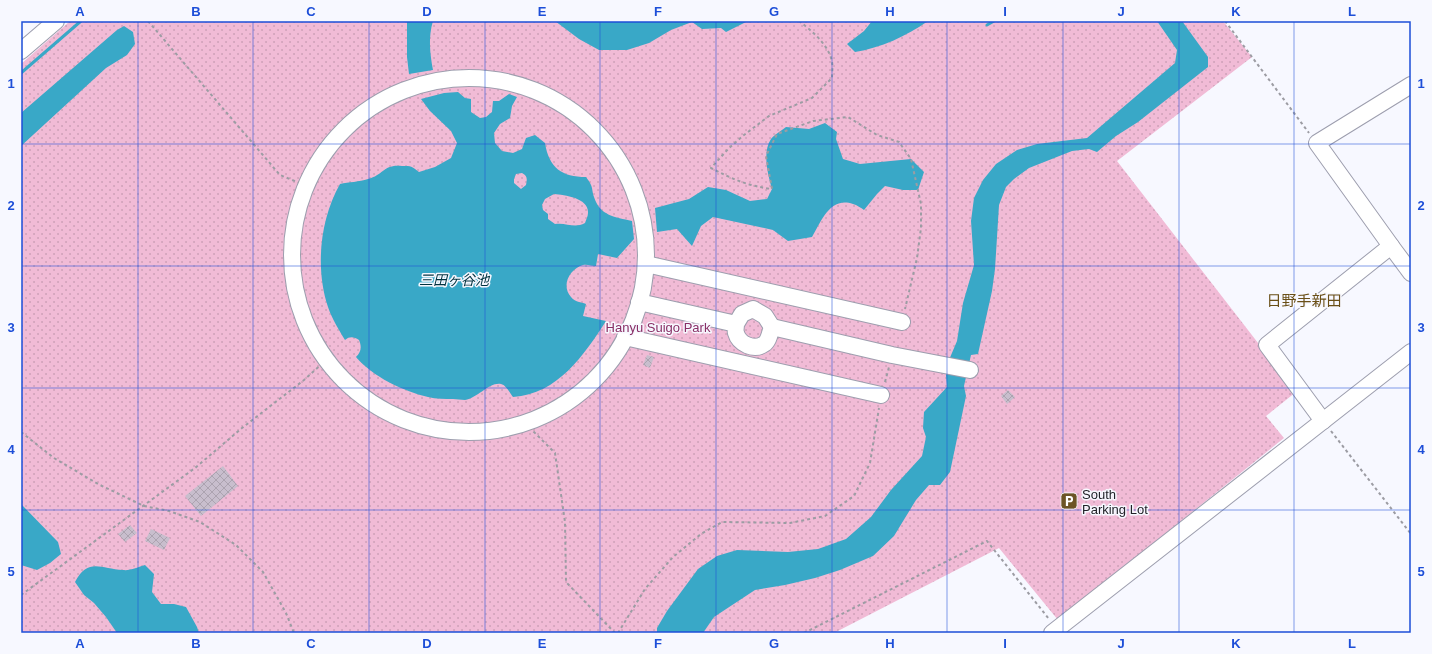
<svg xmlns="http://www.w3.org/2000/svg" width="1432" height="654" viewBox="0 0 1432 654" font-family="Arial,'Noto Sans JP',sans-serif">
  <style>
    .park { fill: url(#park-dots) }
    .water { fill: #39a8c7; fill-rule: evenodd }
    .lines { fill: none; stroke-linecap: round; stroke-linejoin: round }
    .stream { stroke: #39a8c7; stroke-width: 3 }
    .building { fill: url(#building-cross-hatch) }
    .minor-casing { stroke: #9d9eae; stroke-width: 18 }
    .path { stroke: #9c9ca3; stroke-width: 2; stroke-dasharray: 3 3; stroke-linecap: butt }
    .minor { stroke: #fff; stroke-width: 16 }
    .grid { fill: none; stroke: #1d4ed8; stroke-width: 1; stroke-opacity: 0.55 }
    .labels { text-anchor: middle; stroke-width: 3; stroke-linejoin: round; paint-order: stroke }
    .park-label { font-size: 13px; fill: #892f66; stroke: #f7f8ff }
    .poi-label { font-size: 13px; fill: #222229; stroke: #f7f8ff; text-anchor: start }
    .water-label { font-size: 14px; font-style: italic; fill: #00323f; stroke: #f7f8ff }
    .quarter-label { font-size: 15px; fill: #6a4f17; stroke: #f7f8ff }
    .neatline { fill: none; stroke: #1d4ed8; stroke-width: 1.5 }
    .grid-label { font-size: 13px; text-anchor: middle; font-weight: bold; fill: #1d4ed8 }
  </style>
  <defs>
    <pattern id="park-dots" width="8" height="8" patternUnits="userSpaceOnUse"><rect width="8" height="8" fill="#f1bbd6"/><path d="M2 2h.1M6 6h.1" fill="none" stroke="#cea0b8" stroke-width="1.8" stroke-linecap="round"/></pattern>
    <pattern id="building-cross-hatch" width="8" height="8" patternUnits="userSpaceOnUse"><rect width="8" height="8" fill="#c8becd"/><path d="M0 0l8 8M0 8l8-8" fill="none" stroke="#aca3b0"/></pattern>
  </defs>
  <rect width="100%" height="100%" fill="#f7f8ff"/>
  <polygon class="park" points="70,21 1223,21 1252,57 1117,161 1296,392 1266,416 1284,438 1058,620 999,548 834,633 21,633 21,64"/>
  <g class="water">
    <path d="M407,21H433C428,37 430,54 433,70L409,74L407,57Z"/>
    <polygon points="555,21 748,21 726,32 721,28 702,29 692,22 671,30 649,43 627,50 599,50 579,39"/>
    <path d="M872,21H928C907,36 880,48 855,52L847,44L864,31Z"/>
    <polygon points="1157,21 1182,21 1208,57 1208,67 1138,122 1116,136 1097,152 1089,149 1072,151 1029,168 1014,179 1006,187 999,205 995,269 992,291 978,354 971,355 964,386 966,396 950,472 940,485 929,485 916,500 894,536 873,556 840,570 815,578 785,585 755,590 714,617 703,633 657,633 657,628 667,611 698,569 717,556 737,550 788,552 818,549 846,539 871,517 891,490 922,456 926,437 923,428 924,412 947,387 946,375 950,366 949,360 957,341 963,303 974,265 971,221 974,198 983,180 996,164 1017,150 1037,144 1087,138 1175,63 1177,50"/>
    <polygon points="124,26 133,32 135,44 127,55 106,68 21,146 21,113 117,30"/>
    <path d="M458,92L465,98L471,99V112L480,118L486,117L492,112L493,101H499L509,94L517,97L512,106L510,118L500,124L494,133L495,143L502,151L513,153L522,149L526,138L535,135L545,143C549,168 562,177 586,177C594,188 591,187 594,197C600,216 615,217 632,221L634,239L617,258L598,254L596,266C592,266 587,264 583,265C569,269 561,286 571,297C575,302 581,302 586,304L583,316L606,321C584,355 558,394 513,397C510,393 506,385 501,384C489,382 478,398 465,400C461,400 457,399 453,399C445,399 436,399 428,397C403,391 373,377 356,357C361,352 362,347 359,340C354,337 350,336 345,340C339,330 332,319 328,307C315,268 320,219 340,184C349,182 359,182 368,179C384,175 383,164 402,166C412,166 411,166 419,172L435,167L451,158L457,143L451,131L430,111L421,99L444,93ZM522,173C528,176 527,180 526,185L521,189L514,183V179L516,174ZM554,194C565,195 589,198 588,213C588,216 586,220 585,223C574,229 566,222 555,224L548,219V214L543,210L542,205L545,199Z"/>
    <path d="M825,123L837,132L836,139L843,159L860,164L911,159L924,172L918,190H903L885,186L877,194L864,210C861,208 857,205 853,204C830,196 821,222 812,237L788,241L773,230L713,217L701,226L692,246L677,229L657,232L655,208L689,199L708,187L726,190L750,201L767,199L772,189C768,175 762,152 771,139C774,135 781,131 786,127L809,129Z"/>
    <polygon points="21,504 58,542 61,554 50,563 37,570 21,565"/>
    <path d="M145,565L154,574L152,592L161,604H174L186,607L197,627L199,633H117L106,617L94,603L84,595L75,582C88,557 101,569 123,570C130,571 138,567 145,565Z"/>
  </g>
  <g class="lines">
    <g class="stream">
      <polyline points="987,25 994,21"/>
      <polyline points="21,73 81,21"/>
    </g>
  </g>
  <g class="building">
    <polygon points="647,355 654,357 650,368 643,365"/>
    <polygon points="1008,390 1015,397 1007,404 1001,396"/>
    <polygon points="223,466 238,486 201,516 185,496"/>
    <polygon points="130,525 137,533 125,542 118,534"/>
    <polygon points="151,529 170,538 164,550 145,541"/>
  </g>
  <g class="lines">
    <g class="minor-casing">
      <g id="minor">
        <polyline points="21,51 56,21"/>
        <circle cx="469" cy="255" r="177"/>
        <polyline points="1391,246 1411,273"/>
        <polyline points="646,264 902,322"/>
        <path d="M639,302L736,324C736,327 735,330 736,333C739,344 754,351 764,344C769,341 770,332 772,327L765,316L753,309L742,314L736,324"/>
        <polyline points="772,327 892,355 970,370"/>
        <polyline points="625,337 881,395"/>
        <polyline points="1323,421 1267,345 1391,246 1317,143 1411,85"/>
        <polyline points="1052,633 1411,352"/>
      </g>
    </g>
    <g class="path">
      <polyline points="148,21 280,175 307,186"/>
      <path d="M799,21C812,31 829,45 832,62C833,67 832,73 832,78L812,98L769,116L744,135L729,148L711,168C732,179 748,186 772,189L766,156L777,134L813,121L848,117L877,135L899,142L911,159L921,204V228L917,258L905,309"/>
      <polyline points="1225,21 1309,133"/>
      <polyline points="885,382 889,367"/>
      <polyline points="525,423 555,453 565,522 566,582 615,633"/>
      <polyline points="1331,431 1411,534"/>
      <polyline points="21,432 54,458 98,484 144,506 169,511 200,522 236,545 263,572 286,613 294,633"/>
      <polyline points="21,595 195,468 242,428 304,380 326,360"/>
      <polyline points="618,633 645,589 673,557 701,534 722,522 790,523 825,516 854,496 870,463 879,408"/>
      <polyline points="804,633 987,541 1049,619"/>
    </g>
    <use href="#minor" class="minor"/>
  </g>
  <path class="grid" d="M138,21V633M253,21V633M369,21V633M485,21V633M600,21V633M716,21V633M832,21V633M947,21V633M1063,21V633M1179,21V633M1294,21V633M21,144H1411M21,266H1411M21,388H1411M21,510H1411"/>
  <defs>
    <g id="parking-square" transform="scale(0.9)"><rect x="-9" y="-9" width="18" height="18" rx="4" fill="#6c5425" stroke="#f7f8ff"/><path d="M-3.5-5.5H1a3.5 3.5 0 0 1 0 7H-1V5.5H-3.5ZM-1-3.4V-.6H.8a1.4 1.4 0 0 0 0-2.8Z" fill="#fff"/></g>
  </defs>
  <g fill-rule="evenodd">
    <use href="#parking-square" x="1069" y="501"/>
  </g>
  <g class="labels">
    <g class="park-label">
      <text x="658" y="332">Hanyu Suigo Park</text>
    </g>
    <g class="poi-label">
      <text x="1082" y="499">South<tspan x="1082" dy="15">Parking Lot</tspan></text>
    </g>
    <g class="water-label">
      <text x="454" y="285">三田ヶ谷池</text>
    </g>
    <g class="quarter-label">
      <text x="1304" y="306">日野手新田</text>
    </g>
  </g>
  <rect width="1432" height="654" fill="none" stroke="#f7f8ff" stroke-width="44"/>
  <rect x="22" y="22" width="1388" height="610" class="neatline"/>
  <g class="grid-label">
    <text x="80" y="16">A</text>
    <text x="196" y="16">B</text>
    <text x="311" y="16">C</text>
    <text x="427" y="16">D</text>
    <text x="542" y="16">E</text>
    <text x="658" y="16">F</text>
    <text x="774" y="16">G</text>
    <text x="890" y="16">H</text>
    <text x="1005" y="16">I</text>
    <text x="1121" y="16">J</text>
    <text x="1236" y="16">K</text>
    <text x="1352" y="16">L</text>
    <text x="11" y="88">1</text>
    <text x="1421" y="88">1</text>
    <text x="11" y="210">2</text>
    <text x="1421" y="210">2</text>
    <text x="11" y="332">3</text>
    <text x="1421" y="332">3</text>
    <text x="11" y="454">4</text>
    <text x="1421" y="454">4</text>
    <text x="11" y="576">5</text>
    <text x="1421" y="576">5</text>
    <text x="80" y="648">A</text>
    <text x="196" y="648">B</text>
    <text x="311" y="648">C</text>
    <text x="427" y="648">D</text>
    <text x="542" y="648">E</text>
    <text x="658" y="648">F</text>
    <text x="774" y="648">G</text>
    <text x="890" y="648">H</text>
    <text x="1005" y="648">I</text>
    <text x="1121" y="648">J</text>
    <text x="1236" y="648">K</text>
    <text x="1352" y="648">L</text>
  </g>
</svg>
